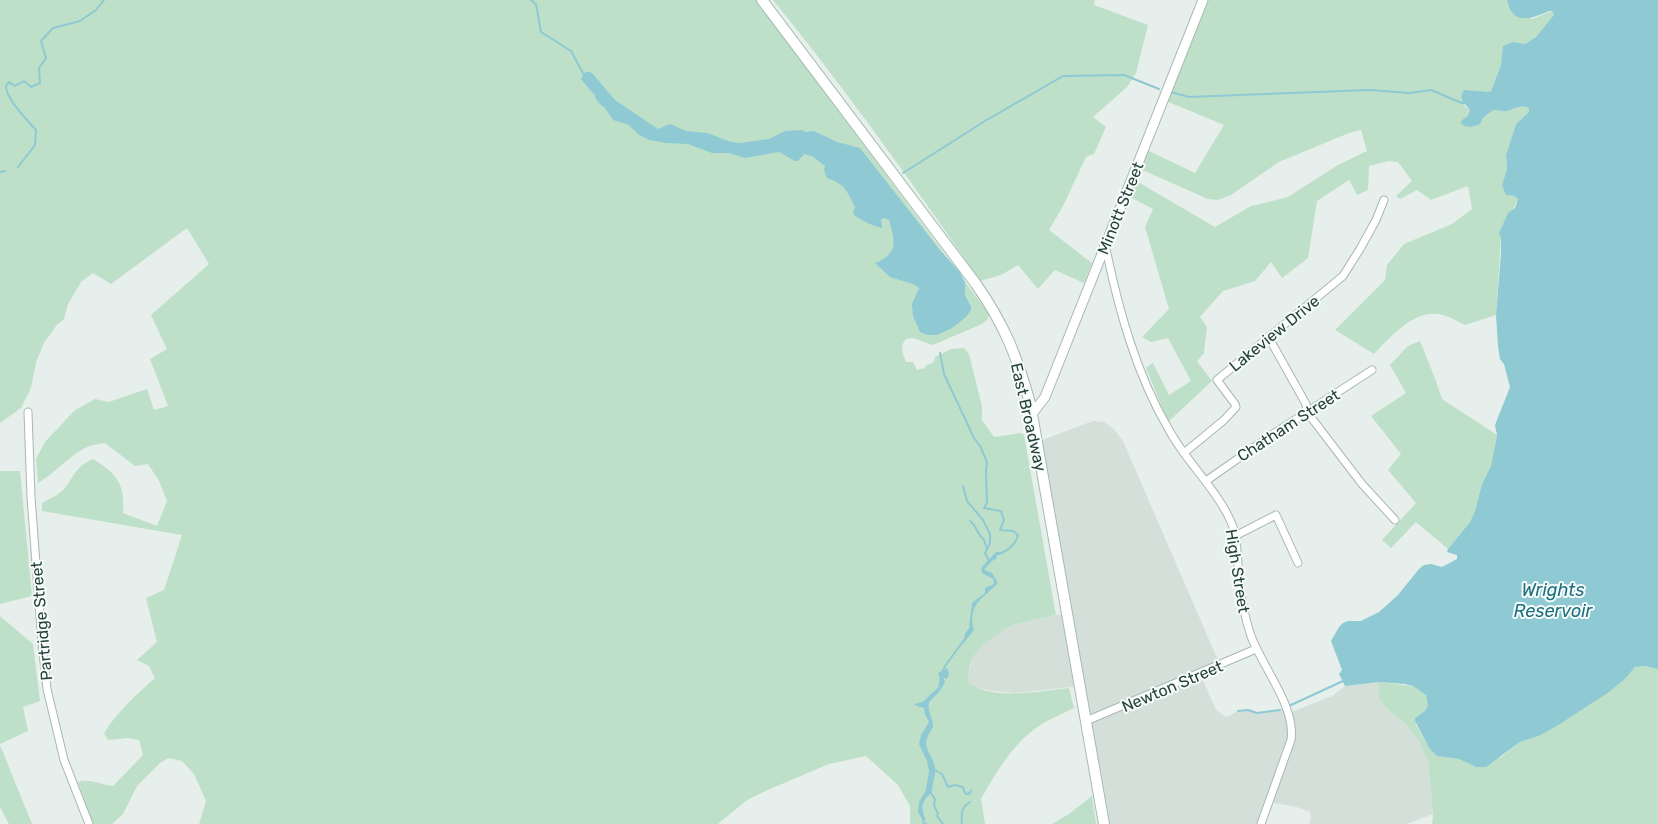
<svg xmlns="http://www.w3.org/2000/svg" width="1658" height="824" viewBox="0 0 1658 824" font-family="Rubik,sans-serif">
  <style>
    .built { fill: #d4dfda }
    .green { fill: #bfe0c8 }
    .water { fill: #8ec9d4 }
    .lines { fill: none; stroke-linecap: round; stroke-linejoin: round }
    .stream { stroke: #8ec9d4; stroke-width: 2 }
    .minor-casing { stroke: #a8b8b2; stroke-width: 9 }
    .tertiary-casing { stroke: #a8b8b2; stroke-width: 11 }
    .secondary-casing { stroke: #a4bbb3; stroke-width: 12 }
    .minor { stroke: #fff; stroke-width: 7 }
    .tertiary { stroke: #fff; stroke-width: 9 }
    .secondary { stroke: #fff; stroke-width: 10 }
    .labels { text-anchor: middle; stroke-width: 4; stroke-linejoin: round; paint-order: stroke }
    .street-label { font-size: 16px; fill: #24423a; stroke: #f7fbf9 }
    .water-label { font-size: 18px; font-style: italic; fill: #1c6f80; stroke: #f7fbf9 }
  </style>
  <rect width="100%" height="100%" fill="#e6efeb"/>
  <polygon class="built" points="1093,421 1104,422 1114,429 1123,441 1220,665 1200,673 1216,710 1226,717 1238,711 1248,710 1257,713 1280,710 1287,707 1289,713 1332,696 1345,686 1379,682 1379,698 1388,710 1405,723 1419,741 1428,761 1433,814 1407,824 1309,824 1311,818 1310,812 1297,807 1268,802 1261,824 1104,824 1080,686 1016,693 991,691 974,687 969,683 968,675 971,664 976,651 984,643 1007,627 1024,622 1067,613 1037,442"/>
  <g class="green">
    <path d="M0,0H756L989,314L988,319L982,324L933,345L913,338L906,339C899,347 903,353 906,362H913L917,370L925,368V366L934,362L935,357L951,349L964,348L969,354L982,406V420L994,437L1021,433L1024,435L1056,615C1041,619 1025,621 1010,626C1005,628 1001,632 997,635C979,647 966,659 969,683C993,701 1041,691 1069,688L1074,708C1065,713 1054,717 1045,722C1015,740 998,769 981,799L985,824H910V806L898,785L866,756L829,764L770,789L747,800L718,824H199L206,801L194,774L182,761L169,758L160,763L137,786L123,814L112,824H93L78,782C89,778 102,785 113,786L143,755L139,740L129,738L108,740L104,733C118,711 136,695 155,678L149,666L137,660L157,642L146,598L164,590L182,535L42,511V503C49,499 57,496 63,490C75,477 73,468 93,459C118,474 125,485 123,513L157,526L167,501L159,481L148,464L135,466L105,443C100,444 94,444 90,446C74,451 54,474 38,483L36,459L45,442L75,410L95,399L109,402L147,389L154,410L168,406L150,359L167,349L151,315L209,264L187,228L111,284L93,273L81,282L68,304L64,319L56,326L44,343L36,362L31,388L21,408L0,423Z"/>
    <path d="M773,0H1095L1094,5L1148,25L1136,73L1127,87L1093,117L1106,127L1094,154L1086,157L1063,206L1049,230L1092,263L1084,283L1055,270L1038,289L1018,265L1001,275L980,281C914,185 846,90 773,0Z"/>
    <path d="M1206,0H1507L1508,6L1532,19L1552,11L1554,15C1549,27 1536,38 1525,44L1513,42L1504,46L1501,65L1491,91L1464,105L1470,111L1467,117L1482,119L1493,110C1498,110 1503,112 1507,111C1515,109 1520,104 1529,108V112L1516,124L1506,155L1507,169L1502,185L1510,196H1514L1518,198L1501,238L1496,315L1465,325C1458,322 1451,317 1443,315C1416,307 1391,336 1374,354L1335,330L1385,280L1387,265L1404,244L1452,224L1472,209L1468,186L1431,200L1417,190L1400,199L1396,196L1412,181L1398,162L1389,161L1369,166L1368,190L1357,195L1349,180L1317,201L1308,258L1282,278L1271,262L1255,281L1223,291L1200,317L1207,327L1204,353L1197,361L1212,381L1168,422L1146,368L1153,363L1169,395L1191,381L1168,338L1151,342L1142,337L1169,309L1145,227L1153,209L1130,197L1138,182L1215,227L1251,206L1288,197L1338,165L1367,151L1361,130L1349,133L1279,162L1231,195L1218,200L1208,199L1140,169L1147,150L1195,173L1224,125L1166,101Z"/>
    <polygon points="1420,341 1436,381 1442,399 1497,435 1491,466 1482,484 1475,511 1470,522 1448,549 1416,522 1391,548 1382,540 1416,503 1388,470 1401,454 1371,416 1406,393 1390,365 1408,346"/>
    <polygon points="0,471 20,471 32,596 0,604"/>
    <polygon points="0,616 33,644 40,701 23,707 28,731 0,744"/>
    <polygon points="1645,666 1658,669 1658,824 1432,824 1433,814 1428,761 1419,741 1405,723 1388,710 1379,698 1379,682 1413,686 1426,695 1428,706 1425,711 1415,718 1416,725 1429,748 1437,756 1459,759 1476,767 1501,757 1520,742 1541,735 1592,703 1625,679 1635,667"/>
    <polygon points="0,745 32,824 9,824 0,807"/>
    <polygon points="1092,796 1096,824 1052,824 1069,814"/>
  </g>
  <g class="water">
    <path d="M1507,0H1658V669L1645,666L1635,667L1625,679L1609,692L1560,724L1541,735L1520,742L1486,767H1476L1459,759L1437,756L1429,748L1415,721V718L1425,711L1428,706L1426,695L1413,686L1405,684L1379,682L1345,686L1339,674L1342,670L1331,641L1339,627L1343,623L1348,621H1361L1379,612L1398,595L1419,569L1424,565L1431,564L1442,567L1457,559V555L1447,552L1448,549L1470,522L1475,511L1482,484L1491,466L1497,435L1495,425L1510,387L1504,364L1500,359L1498,346L1496,315L1501,253V238L1499,233L1508,213L1515,208L1518,199L1514,196L1506,195L1502,185L1507,169L1506,155L1516,124L1529,112V108C1520,104 1515,109 1507,111C1503,112 1498,110 1493,110L1482,119L1480,124C1473,127 1468,128 1461,124L1462,120L1467,117L1470,111C1466,102 1457,101 1464,90L1488,92L1491,91L1501,65L1503,46L1513,42L1525,44L1536,37L1554,15L1552,11H1549C1531,19 1512,26 1507,0Z"/>
    <path d="M585,72H590L593,74L615,100L658,129L670,124L686,131L707,133L731,142L739,143L769,139L785,131L802,130L806,132L814,131L837,142L860,148L939,249L959,271L965,282V295L971,307V310L966,317L952,328L937,335H928L920,332L913,316L912,304L919,288L913,284L890,277L875,263C899,254 895,241 889,220L884,218L881,220L882,228C872,226 863,221 854,215L853,211L855,207C846,190 846,185 827,178L824,170L825,166L812,156L804,154L798,161H795L779,152L745,158L729,153H712L688,144L666,143L649,140L638,134L629,125L613,120L603,105L581,79Z"/>
    <path d="M996,552H1000L1001,554L997,555L996,559L992,561L984,570L992,573L998,583C983,598 967,605 974,630L963,644L965,634L969,628L972,603L985,593V588L994,584L993,579L982,573L981,568Z"/>
    <path d="M947,668C949,672 950,676 946,679L943,676L945,682L940,691L929,702C927,713 933,717 933,727C919,749 930,746 935,768C936,775 932,784 932,792C918,805 922,808 927,824H925L926,821L920,816L918,811L919,802L926,790L929,771L927,761L919,744L921,735L929,722L925,714L924,708L914,705C916,703 919,703 922,702C929,699 929,691 940,690L941,682L938,673Z"/>
  </g>
  <g class="lines">
    <g class="stream">
      <polyline points="531,0 536,4 541,32 571,51 584,75"/>
      <polyline points="1171,92 1189,97 1370,90 1409,93 1431,90 1462,103 1465,103"/>
      <polyline points="596,97 599,102 604,106"/>
      <path d="M18,167L35,145L36,130C27,120 6,99 6,86L9,82L15,86L24,81L31,87L40,83L39,68L46,58L41,41L53,28L80,21L96,10L104,0"/>
      <polyline points="0,172 5,171"/>
      <polyline points="903,173 985,121 1063,76 1124,75 1159,89"/>
      <path d="M940,353L944,374L974,438L980,446L987,462L986,472L987,503L984,508L1001,511L1004,520L1000,530L1013,531L1018,535C1016,544 1008,551 999,554"/>
      <polyline points="963,486 967,501 983,520 990,534 990,543 985,553 989,561"/>
      <path d="M970,521C977,526 976,533 984,540L987,549"/>
      <polyline points="943,671 945,666 964,640"/>
      <polyline points="935,692 939,688 941,678"/>
      <polyline points="1291,705 1343,681"/>
      <polyline points="1238,711 1248,710 1257,713 1280,710"/>
      <polyline points="933,769 942,774 948,787 955,785 963,787 965,793 967,794 970,793 971,790"/>
      <polyline points="930,792 935,799 934,806 938,813 937,816 943,824"/>
      <polyline points="922,815 924,824"/>
      <path d="M962,824C961,814 961,808 970,802"/>
    </g>
    <g class="minor-casing">
      <g id="minor">
        <path d="M1105,244C1118,308 1136,374 1169,430C1187,463 1217,489 1232,524C1238,540 1237,560 1239,577C1241,597 1244,616 1251,636C1263,668 1296,707 1291,740L1261,824"/>
        <polyline points="1269,338 1306,404 1307,412 1362,484 1395,520"/>
        <polyline points="28,412 31,497 42,643 47,689 64,760 89,824"/>
        <polyline points="1184,453 1224,420 1236,407 1235,404 1217,380 1343,276 1360,249 1376,220 1384,200"/>
        <polyline points="1206,481 1273,434 1372,370"/>
        <polyline points="1235,536 1276,515 1298,563"/>
        <polyline points="1086,721 1256,649"/>
      </g>
    </g>
    <g class="tertiary-casing">
      <polyline id="tertiary" points="1032,414 1045,397 1203,0"/>
    </g>
    <g class="secondary-casing">
      <path id="secondary" d="M762,0L976,284C1004,324 1017,356 1030,403L1104,824"/>
    </g>
    <use href="#minor" class="minor"/>
    <use href="#tertiary" class="tertiary"/>
    <use href="#secondary" class="secondary"/>
  </g>
  <g class="labels">
    <g class="street-label">
      <text transform="translate(1120 208) rotate(-68)" y="6">Minott Street</text>
      <text transform="translate(1274 333) rotate(-39)" y="6">Lakeview Drive</text>
      <text transform="translate(1029 417) rotate(77)" y="6">East Broadway</text>
      <text transform="translate(1288 425) rotate(-33)" y="6">Chatham Street</text>
      <text transform="translate(1238 571) rotate(81)" y="6">High Street</text>
      <text transform="translate(41 621) rotate(-95)" y="6">Partridge Street</text>
      <text transform="translate(1172 686) rotate(-23)" y="6">Newton Street</text>
    </g>
    <g class="water-label">
      <text x="1553" y="596">Wrights<tspan x="1553" dy="21">Reservoir</tspan></text>
    </g>
  </g>
</svg>
